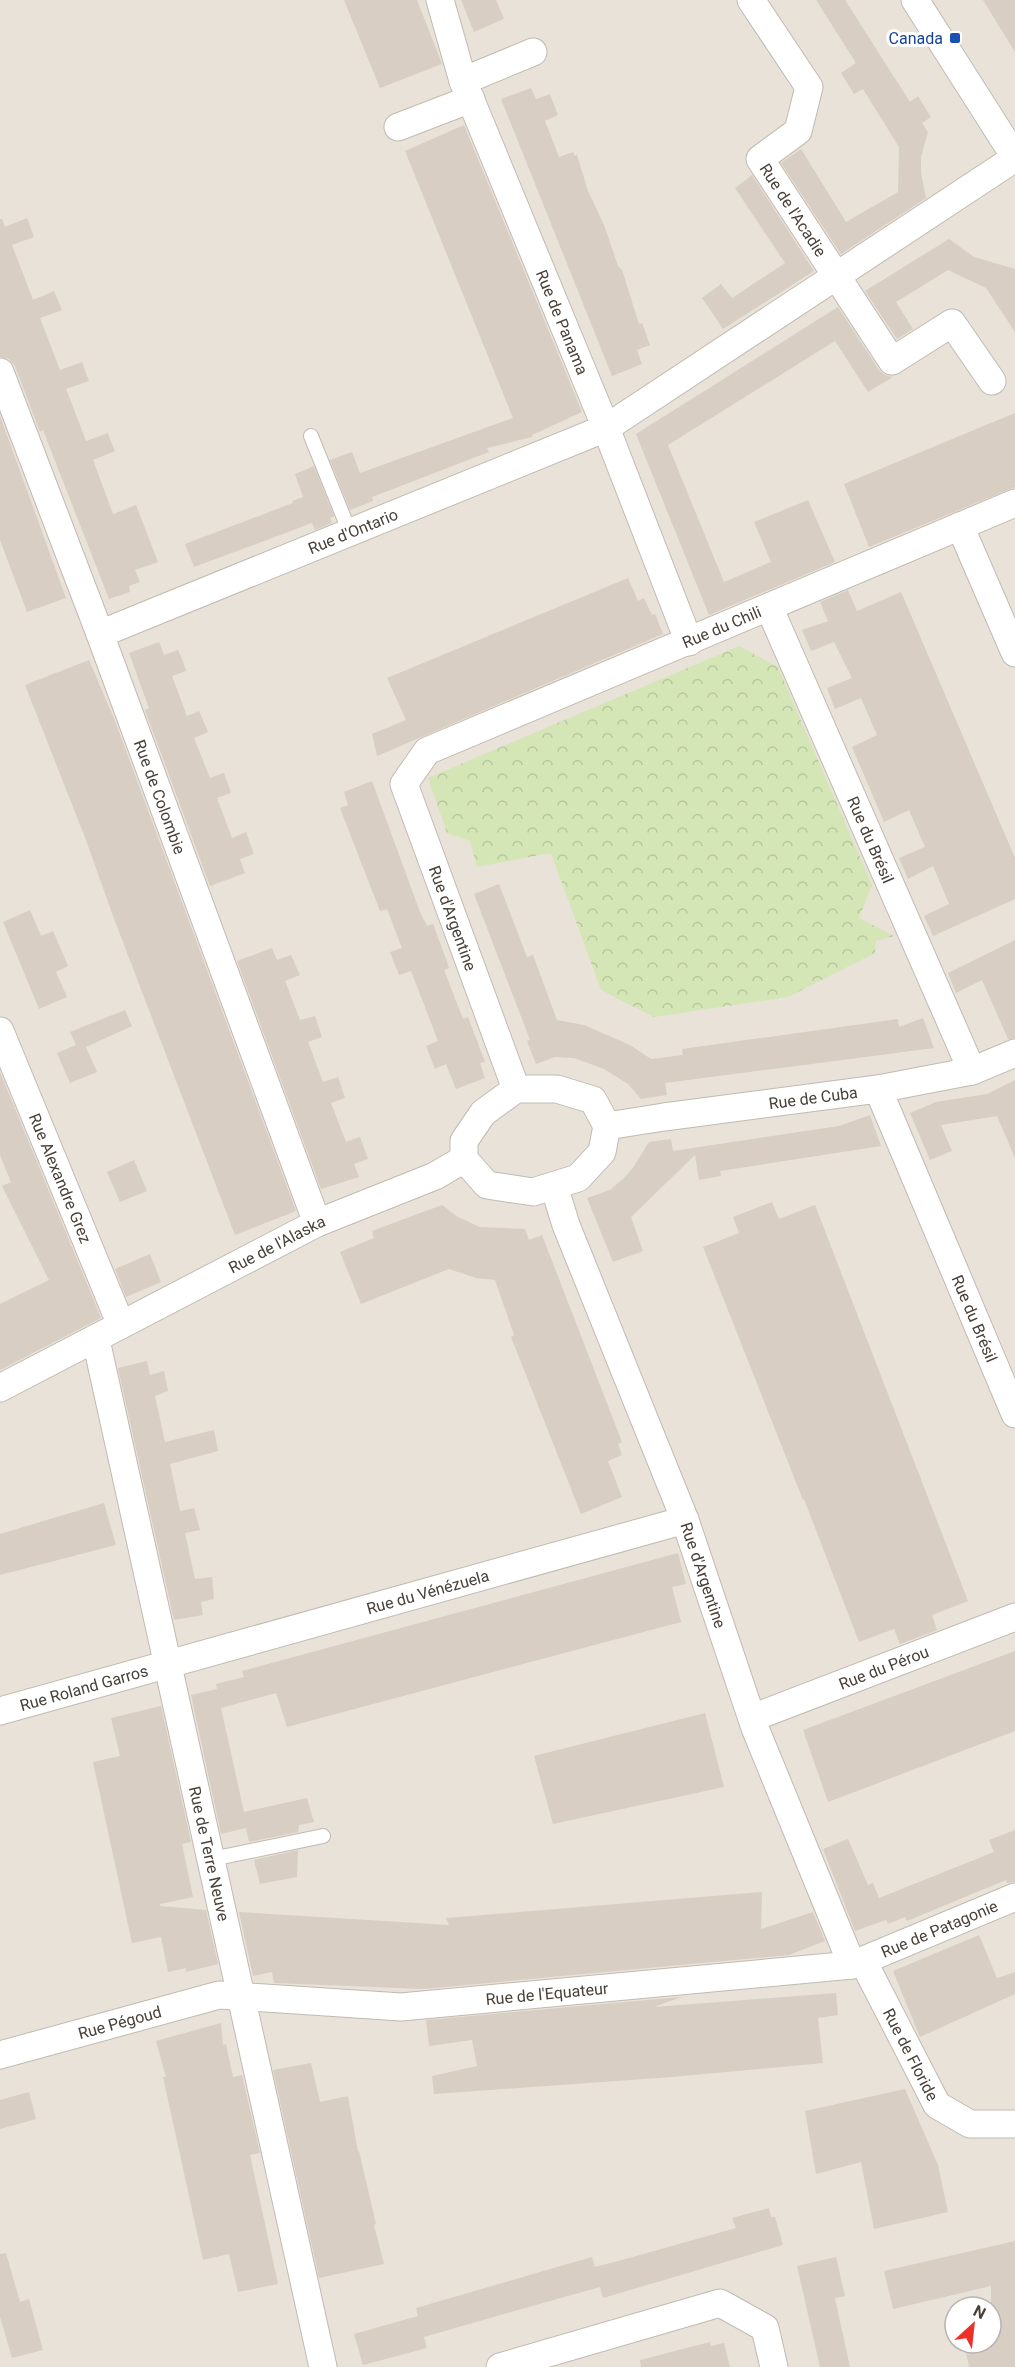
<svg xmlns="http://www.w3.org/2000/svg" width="1015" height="2367" viewBox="0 0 1015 2367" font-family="Roboto,sans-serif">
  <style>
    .residential { fill: #e8e2d9; fill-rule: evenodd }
    .forest { fill: url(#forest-crowns) }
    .building { fill: #d8cec3 }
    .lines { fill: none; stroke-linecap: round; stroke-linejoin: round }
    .lane-casing { stroke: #c2bab0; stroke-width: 16 }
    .street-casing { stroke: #c2bab0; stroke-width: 29 }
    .lane { stroke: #fff; stroke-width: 14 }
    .street { stroke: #fff; stroke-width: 27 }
    .transit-dot { fill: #1a4fb4; stroke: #fff; stroke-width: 2 }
    .labels { text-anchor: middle; stroke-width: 6; stroke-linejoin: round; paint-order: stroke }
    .transit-label { font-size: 16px; fill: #164399; stroke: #fff; text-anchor: end }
    .street-label { font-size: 16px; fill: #484039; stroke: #fff }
  </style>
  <defs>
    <pattern id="forest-crowns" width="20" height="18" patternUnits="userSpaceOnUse" patternTransform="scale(1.5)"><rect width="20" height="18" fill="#d5e6b6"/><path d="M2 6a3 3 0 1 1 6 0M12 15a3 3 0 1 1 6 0" fill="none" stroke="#b8c69d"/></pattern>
  </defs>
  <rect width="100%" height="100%" fill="#f4f0ea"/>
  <path class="residential" d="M0,0H1015V2367H0ZM955,2307H991V2343H955Z"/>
  <polygon class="forest" points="739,646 778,667 872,885 859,918 894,936 876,941 875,953 788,997 654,1017 601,990 551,853 477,867 470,841 447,833 428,778"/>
  <g class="building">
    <polygon points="344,0 417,0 442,64 380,88"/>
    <polygon points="461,0 496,0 504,19 474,32"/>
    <polygon points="816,0 845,0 910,102 918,96 931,117 922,123 928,132 921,157 921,173 926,198 841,254 781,163 801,149 846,222 898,192 899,147 863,89 854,94 841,73 856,63"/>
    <polygon points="983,0 1015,0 1015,52"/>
    <polygon points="531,88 536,99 550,94 558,115 545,121 559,157 573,152 575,156 577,155 588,191 604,225 618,266 622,270 639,324 642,323 650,345 637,350 642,364 612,376 501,99"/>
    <polygon points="464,125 582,412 532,435 532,437 487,448 489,452 372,497 373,501 350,510 330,460 352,452 360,473 513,418 405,151"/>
    <polygon points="752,175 814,271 723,329 702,298 721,284 732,298 785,263 735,188"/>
    <polygon points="27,218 34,237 12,245 33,300 54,291 62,310 40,318 60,370 82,362 89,381 66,389 86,441 108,433 111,442 115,451 93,460 113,514 136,505 158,562 135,570 140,582 129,586 130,592 109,599 43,430 40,432 15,366 9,359 0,357 0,219 2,219 5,227"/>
    <polygon points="949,239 974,257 1015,269 1015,332 986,288 948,270 896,302 913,329 897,339 865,291"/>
    <polygon points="838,307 879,370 885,375 893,377 868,392 835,341 668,445 724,582 771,562 754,522 808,500 835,562 709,615 636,434"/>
    <polygon points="1015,413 1015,487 869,547 844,484"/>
    <polygon points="0,416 66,598 27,612 0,540"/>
    <polygon points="314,466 334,516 330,518 332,523 315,530 312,523 194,567 185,544 293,503 292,501 303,497 295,474"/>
    <polygon points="628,578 638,601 644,598 652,615 655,614 663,634 377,756 372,734 406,720 387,678"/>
    <polygon points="848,590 857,611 901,592 1015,858 1015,899 933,936 924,916 949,904 933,866 908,879 899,858 925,847 909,810 884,822 852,747 877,735 861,698 835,709 827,688 852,678 834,642 811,651 802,630 828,621 820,602"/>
    <polygon points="159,642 164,655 178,650 183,661 186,671 172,676 187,716 199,711 208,732 194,738 210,778 224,773 231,793 217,798 232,838 246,832 254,854 240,859 245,873 210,886 145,710 149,708 129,653"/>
    <polygon points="89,660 115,721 296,1211 235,1235 113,916 86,840 25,685"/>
    <polygon points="372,781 420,912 427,926 433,924 446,959 449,968 444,970 463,1019 468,1017 485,1062 480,1063 485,1078 456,1089 446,1064 435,1069 426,1046 438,1041 411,971 399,975 390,952 402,948 387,909 380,911 340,808 348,805 344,792"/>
    <polygon points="499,884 527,957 533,955 557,1020 584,1025 630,1045 651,1059 683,1055 682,1049 898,1019 899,1027 923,1018 934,1048 665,1083 667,1095 641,1099 628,1084 604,1069 574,1058 555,1057 536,1064 527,1041 530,1040 474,894"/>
    <polygon points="30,910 41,936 53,931 68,966 56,972 67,997 39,1009 3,922"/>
    <polygon points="1015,940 1015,1038 1008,1039 982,980 956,993 948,973"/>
    <polygon points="272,948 277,960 291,955 300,975 285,981 300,1020 315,1016 322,1037 308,1042 323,1082 338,1077 345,1098 331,1103 346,1142 360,1137 368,1159 354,1164 359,1177 321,1189 237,961"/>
    <polygon points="125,1010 132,1026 86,1047 97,1072 70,1083 57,1053 76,1045 70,1032"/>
    <polygon points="0,1072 101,1318 0,1370 0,1304 49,1280 2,1186 11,1182 0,1155"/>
    <polygon points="1015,1080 1015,1158 997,1116 941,1125 952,1151 930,1160 910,1113 936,1102 987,1094"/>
    <polygon points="870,1115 881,1146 720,1171 721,1176 699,1180 695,1155 631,1217 643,1251 613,1262 587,1198 610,1190 624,1178 633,1168 649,1142 671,1139 673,1151 839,1126"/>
    <polygon points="134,1160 147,1191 120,1202 107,1172"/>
    <polygon points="772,1202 779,1219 815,1205 968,1601 932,1615 937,1630 900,1644 894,1629 859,1642 804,1499 803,1500 703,1247 739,1233 733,1217"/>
    <polygon points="442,1205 458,1217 480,1227 525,1229 529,1240 542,1235 622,1442 618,1444 622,1455 608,1461 622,1497 581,1514 511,1337 514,1335 495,1280 476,1278 449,1269 361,1304 340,1252 374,1238 372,1231"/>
    <polygon points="150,1254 161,1282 126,1297 115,1269"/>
    <polygon points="147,1361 150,1375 164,1371 168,1391 155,1396 165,1442 214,1430 218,1451 170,1464 180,1511 194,1508 200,1530 185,1533 195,1579 212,1577 214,1599 201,1602 203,1615 174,1620 118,1368"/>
    <polygon points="104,1503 116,1545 0,1575 0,1534"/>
    <polygon points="678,1553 686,1584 672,1587 681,1622 287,1727 276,1693 221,1708 244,1812 307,1798 314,1822 299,1825 298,1832 249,1842 245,1824 246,1828 221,1834 191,1695 217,1689 216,1684 244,1677 242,1671"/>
    <polygon points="1015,1651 1015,1731 828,1802 803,1730"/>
    <polygon points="161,1706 191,1842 182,1844 193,1897 160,1904 160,1906 206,1910 218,1964 186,1972 186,1968 168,1972 161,1937 132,1943 93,1762 120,1756 111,1718"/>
    <polygon points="705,1713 724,1787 553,1824 534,1756"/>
    <polygon points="1015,1830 1015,1882 1007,1883 1006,1880 907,1921 905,1917 888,1924 886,1920 855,1931 823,1849 848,1839 868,1885 873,1883 879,1898 994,1852 989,1840"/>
    <polygon points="298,1850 297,1877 260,1884 254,1860"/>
    <polygon points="762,1892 761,1929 813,1912 825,1941 789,1955 423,1989 274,1983 272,1972 253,1976 239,1912 449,1925 446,1918"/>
    <polygon points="979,1935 997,1978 1015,1972 1015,1994 920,2037 893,1971"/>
    <polygon points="836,1993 838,2015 818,2018 823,2063 672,2077 434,2094 432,2076 477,2066 472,2040 429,2046 426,2020 681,1997 654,2007"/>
    <polygon points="221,2023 223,2045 226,2044 233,2077 242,2075 260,2153 250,2155 278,2284 238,2292 229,2254 203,2260 163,2077 166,2077 156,2041"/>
    <polygon points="311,2063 320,2102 348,2096 358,2152 359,2151 376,2224 374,2225 384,2264 319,2278 273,2070"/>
    <polygon points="905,2089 938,2165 948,2212 874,2229 861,2162 816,2174 805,2111"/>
    <polygon points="29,2092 36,2119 0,2129 0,2100"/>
    <polygon points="769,2208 771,2217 775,2217 783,2245 603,2298 600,2287 525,2308 424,2337 427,2348 363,2365 354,2334 418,2316 416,2308 592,2257 595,2267 622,2260 736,2228 732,2218"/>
    <polygon points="1015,2241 1015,2367 969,2367 964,2343 991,2343 991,2286 893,2309 884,2271"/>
    <polygon points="6,2253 20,2302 29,2299 43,2350 12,2358 0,2317 0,2254"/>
    <polygon points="836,2257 845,2296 835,2298 850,2367 820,2367 797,2266"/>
    <polygon points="710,2342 711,2346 724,2343 730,2367 641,2367 640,2360"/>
  </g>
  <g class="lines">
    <g class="lane-casing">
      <g id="lane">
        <polyline points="311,436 350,533"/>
        <polyline points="212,1859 323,1836"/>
      </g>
    </g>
    <g class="street-casing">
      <g id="street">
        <path id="s1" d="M440,0L463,81L606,428L689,642"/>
        <path id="s2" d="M751,0L809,87L798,131L760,159L892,361L952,323L992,381"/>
        <polyline points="915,0 1015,157"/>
        <polyline points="463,81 533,52"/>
        <polyline points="398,127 471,99"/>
        <path id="s3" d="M0,372L100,634L317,1223"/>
        <polyline points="960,526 1015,653"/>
        <path id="s4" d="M769,607L972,1071"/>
        <path id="s5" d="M100,634L606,428L1015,158"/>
        <path id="s6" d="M0,1031L121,1325"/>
        <path id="s7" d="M516,1089L483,1113L464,1141V1159L487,1185L533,1192L578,1178L602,1152L607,1126L593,1100L557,1089H516L404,784L427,751L1015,503"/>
        <path id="s8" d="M878,1089L1015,1414"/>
        <path id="s9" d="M607,1126L664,1117L878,1089L972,1071L1015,1053"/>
        <path id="s10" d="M554,1186L566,1225L685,1520L755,1728L852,1965"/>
        <path id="s11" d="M96,1340L323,2367"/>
        <path id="s12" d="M0,1388L317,1223L435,1176L464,1159"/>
        <path id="s13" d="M0,1711L685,1520"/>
        <path id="s14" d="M752,1718L1015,1617"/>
        <path id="s15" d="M863,1961L937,2105L970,2124H1015"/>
        <path id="s16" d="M0,2055L219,1995L401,2007L852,1965L1015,1897"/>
        <polyline points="500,2367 720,2303 765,2328 774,2367"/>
      </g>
    </g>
    <use href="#lane" class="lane"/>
    <use href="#street" class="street"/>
  </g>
  <rect class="transit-dot" x="949" y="32" width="12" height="12" rx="3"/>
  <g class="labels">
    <g class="transit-label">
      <text x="943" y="44">Canada</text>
    </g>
    <g class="street-label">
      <text dy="6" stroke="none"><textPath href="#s2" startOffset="258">Rue de l'Acadie</textPath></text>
      <text dy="6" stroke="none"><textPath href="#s1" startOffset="345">Rue de Panama</textPath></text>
      <text dy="6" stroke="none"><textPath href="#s5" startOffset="273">Rue d'Ontario</textPath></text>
      <text dy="6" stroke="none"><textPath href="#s7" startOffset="1076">Rue du Chili</textPath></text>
      <text dy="6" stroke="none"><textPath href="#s3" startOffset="454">Rue de Colombie</textPath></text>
      <text dy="6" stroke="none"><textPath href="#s4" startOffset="254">Rue du Brésil</textPath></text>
      <text transform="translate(453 918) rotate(70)" y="6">Rue d'Argentine</text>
      <text dy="6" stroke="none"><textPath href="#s9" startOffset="208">Rue de Cuba</textPath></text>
      <text dy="6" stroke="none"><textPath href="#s6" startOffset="159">Rue Alexandre Grez</textPath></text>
      <text dy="6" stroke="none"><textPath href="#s12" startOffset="312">Rue de l'Alaska</textPath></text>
      <text dy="6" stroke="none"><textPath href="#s8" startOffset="249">Rue du Brésil</textPath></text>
      <text dy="6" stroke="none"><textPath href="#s10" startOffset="417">Rue d'Argentine</textPath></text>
      <text dy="6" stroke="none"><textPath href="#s13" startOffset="444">Rue du Vénézuela</textPath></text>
      <text dy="6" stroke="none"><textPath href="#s14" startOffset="141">Rue du Pérou</textPath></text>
      <text dy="6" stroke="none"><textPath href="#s13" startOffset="87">Rue Roland Garros</textPath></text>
      <text dy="6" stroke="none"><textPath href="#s11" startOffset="526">Rue de Terre Neuve</textPath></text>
      <text dy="6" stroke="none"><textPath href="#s16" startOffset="957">Rue de Patagonie</textPath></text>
      <text dy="6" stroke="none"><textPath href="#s16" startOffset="556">Rue de l'Equateur</textPath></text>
      <text dy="6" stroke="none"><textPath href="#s16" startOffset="124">Rue Pégoud</textPath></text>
      <text dy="6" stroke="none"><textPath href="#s15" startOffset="105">Rue de Floride</textPath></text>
    </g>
  </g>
  <g transform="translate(973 2325) rotate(27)"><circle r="28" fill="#ffffff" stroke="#b6b3b0" stroke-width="1.5"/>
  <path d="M0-4.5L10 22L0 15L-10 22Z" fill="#ed3128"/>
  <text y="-9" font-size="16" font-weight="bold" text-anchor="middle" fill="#484039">N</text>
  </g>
</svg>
